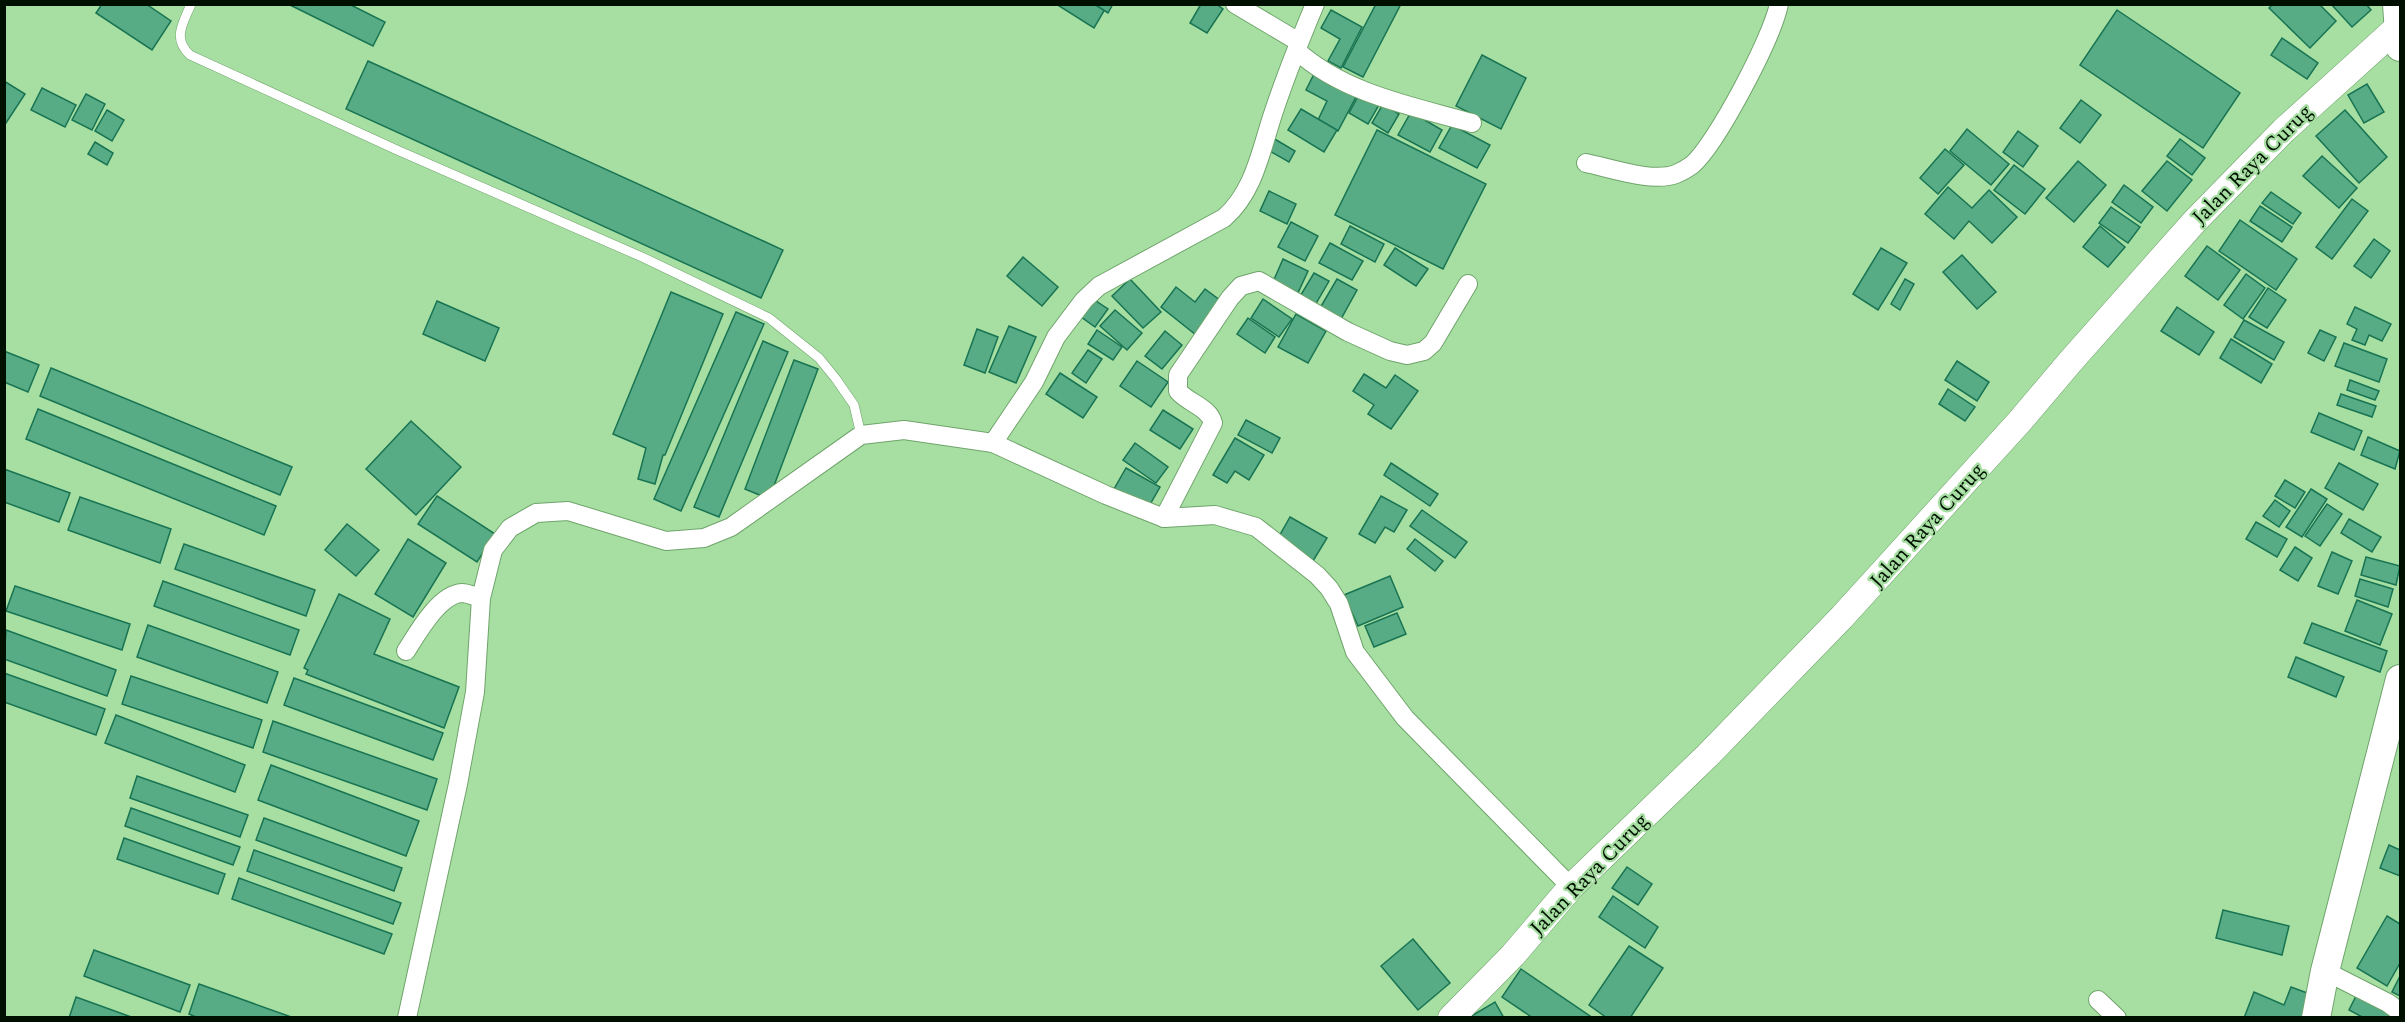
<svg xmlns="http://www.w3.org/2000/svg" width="2405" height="1022" viewBox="0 0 2405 1022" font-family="Spectral,serif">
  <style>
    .building { fill: #57ab85; stroke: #187452; stroke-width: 1.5 }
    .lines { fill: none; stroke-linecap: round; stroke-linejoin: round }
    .lane-casing { stroke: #6fa46b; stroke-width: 10 }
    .street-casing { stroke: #6fa46b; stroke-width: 20 }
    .secondary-casing { stroke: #6fa46b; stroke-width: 27 }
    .primary-casing { stroke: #6fa46b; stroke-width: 30 }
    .lane { stroke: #fff; stroke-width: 9 }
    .street { stroke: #fff; stroke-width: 18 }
    .secondary { stroke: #fff; stroke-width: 26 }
    .primary { stroke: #fff; stroke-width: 28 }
    .labels { text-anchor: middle; stroke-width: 4.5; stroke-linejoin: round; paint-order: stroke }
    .street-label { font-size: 21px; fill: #001000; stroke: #a7dfa3 }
  </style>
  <rect width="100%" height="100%" fill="#a7dfa3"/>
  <g class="building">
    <polygon points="102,4 146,4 171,21 152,50 96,13"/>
    <polygon points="288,4 349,4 385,22 373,46"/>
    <polygon points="1056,4 1108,4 1094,28"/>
    <polygon points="1094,4 1113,4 1108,13"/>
    <polygon points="1201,4 1216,4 1223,9 1207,33 1190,23"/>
    <polygon points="1376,4 1401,4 1363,77 1343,67"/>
    <polygon points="2273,4 2319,4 2336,21 2310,48 2269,8"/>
    <polygon points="2331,4 2366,4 2371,10 2352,27"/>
    <polygon points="1331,10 1362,27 1341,68 1328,61 1340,39 1321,28"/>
    <polygon points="2117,10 2240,93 2203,148 2080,65"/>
    <polygon points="2282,38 2318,63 2307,79 2271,55"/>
    <polygon points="1482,55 1526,78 1501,129 1456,106"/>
    <polygon points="368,61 783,250 761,298 346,109"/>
    <polygon points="1315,72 1357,95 1338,131 1318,120 1327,101 1306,90"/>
    <polygon points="4,81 25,94 4,126"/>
    <polygon points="2367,84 2384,112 2364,123 2348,95"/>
    <polygon points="42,88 76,105 65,127 31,110"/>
    <polygon points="1360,93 1379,105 1368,124 1349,113"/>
    <polygon points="86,94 105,104 92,130 72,120"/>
    <polygon points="2081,100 2101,115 2080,143 2060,128"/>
    <polygon points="1383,104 1399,114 1388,133 1372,123"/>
    <polygon points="1301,109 1337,130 1324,152 1288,130"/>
    <polygon points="107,110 124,120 112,141 95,131"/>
    <polygon points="2345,110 2387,157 2359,183 2316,136"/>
    <polygon points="1411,112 1442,130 1430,152 1398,135"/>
    <polygon points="1452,125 1490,145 1477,168 1439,148"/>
    <polygon points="1967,129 2009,164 1991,185 1950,151"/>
    <polygon points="1377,130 1486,184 1443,269 1335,215"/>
    <polygon points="2018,131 2038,146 2023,167 2003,152"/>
    <polygon points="1273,138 1295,151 1289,162 1266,149"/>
    <polygon points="2180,139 2205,158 2192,175 2167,156"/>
    <polygon points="95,142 113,153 107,165 88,154"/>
    <polygon points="1945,149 1964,165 1938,194 1920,178"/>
    <polygon points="2322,156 2357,188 2339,208 2303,176"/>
    <polygon points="2078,161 2106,185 2074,222 2046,198"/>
    <polygon points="2167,161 2192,180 2167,211 2142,191"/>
    <polygon points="2014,165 2045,189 2025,214 1994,190"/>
    <polygon points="2124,185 2153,207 2141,223 2112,202"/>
    <polygon points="1948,187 1972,208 1989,190 2017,217 1992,243 1969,221 1954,239 1925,214"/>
    <polygon points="1269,191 1296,204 1287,224 1260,211"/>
    <polygon points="2271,192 2301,213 2293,224 2262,203"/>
    <polygon points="2352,199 2368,211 2332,259 2316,247"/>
    <polygon points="2260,206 2292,227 2282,242 2250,221"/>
    <polygon points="2111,207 2140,227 2128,243 2099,223"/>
    <polygon points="2240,220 2297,259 2276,290 2219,251"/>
    <polygon points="1291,222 1318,236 1305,261 1278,247"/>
    <polygon points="1350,226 1384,244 1375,262 1341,244"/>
    <polygon points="2100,226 2125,247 2108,267 2083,247"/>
    <polygon points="2374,239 2390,251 2371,278 2354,266"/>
    <polygon points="1330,243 1363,261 1352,280 1319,263"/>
    <polygon points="2207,246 2240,270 2218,300 2185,276"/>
    <polygon points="1395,248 1428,269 1416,286 1384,265"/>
    <polygon points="1881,248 1907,263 1878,310 1853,294"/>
    <polygon points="1962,255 1996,292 1977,309 1943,272"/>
    <polygon points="1023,257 1058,287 1042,306 1007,276"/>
    <polygon points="1283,259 1308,271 1297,295 1272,284"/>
    <polygon points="1314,273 1329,281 1314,307 1299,298"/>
    <polygon points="2246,274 2265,288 2243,319 2224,305"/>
    <polygon points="1130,279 1161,312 1143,328 1112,296"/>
    <polygon points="1337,279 1357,290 1341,319 1320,308"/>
    <polygon points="1905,279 1914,284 1900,310 1891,304"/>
    <polygon points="1176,287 1195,302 1205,289 1221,301 1196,335 1161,307"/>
    <polygon points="2268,288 2286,300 2267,328 2249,317"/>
    <polygon points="671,292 723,314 665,455 663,455 655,484 638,479 646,448 613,434"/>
    <polygon points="1090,297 1108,309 1095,327 1077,314"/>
    <polygon points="1263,299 1292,319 1279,337 1251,318"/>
    <polygon points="437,301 499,328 485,361 423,334"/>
    <polygon points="2177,307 2214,332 2199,355 2161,331"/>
    <polygon points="2355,307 2391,324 2382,341 2369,335 2365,345 2352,340 2357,329 2347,324"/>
    <polygon points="1115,310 1142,333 1127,350 1100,326"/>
    <polygon points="736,312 764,324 681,511 654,499"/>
    <polygon points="1296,314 1326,331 1308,363 1278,347"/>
    <polygon points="1248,318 1275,337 1265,353 1237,334"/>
    <polygon points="2244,320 2284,342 2274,360 2234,337"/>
    <polygon points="1009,326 1036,337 1016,383 989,372"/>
    <polygon points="977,329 998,337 985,373 964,365"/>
    <polygon points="1097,330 1122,347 1113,360 1088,344"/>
    <polygon points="2320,330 2336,337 2324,361 2308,353"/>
    <polygon points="1165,331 1182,345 1162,369 1145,356"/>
    <polygon points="2231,339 2272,364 2261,383 2220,358"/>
    <polygon points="763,341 788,352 719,517 694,507"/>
    <polygon points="2344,343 2387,359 2379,382 2335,366"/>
    <polygon points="1088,350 1102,359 1086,383 1072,373"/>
    <polygon points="4,351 39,365 28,392 4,382"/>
    <polygon points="794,360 818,369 769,499 745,489"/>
    <polygon points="1137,361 1168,382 1151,407 1120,386"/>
    <polygon points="1957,361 1989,382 1977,401 1945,380"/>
    <polygon points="51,368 292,467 280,495 40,396"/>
    <polygon points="1060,373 1097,397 1083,418 1046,394"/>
    <polygon points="1364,374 1386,388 1395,375 1418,391 1391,429 1368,414 1374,405 1353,391"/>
    <polygon points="2350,380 2379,391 2375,400 2347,390"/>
    <polygon points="1948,389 1975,407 1965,421 1939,404"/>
    <polygon points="2341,394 2376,406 2372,417 2337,405"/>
    <polygon points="38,409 276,506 264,535 26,439"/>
    <polygon points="1163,410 1193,429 1180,449 1150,430"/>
    <polygon points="2319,413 2362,431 2354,450 2311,432"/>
    <polygon points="1246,420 1280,438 1272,453 1238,435"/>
    <polygon points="411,421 461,467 416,515 366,469"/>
    <polygon points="2368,437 2400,451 2395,469 2361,455"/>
    <polygon points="1235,438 1264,455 1249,480 1235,471 1227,483 1213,475"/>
    <polygon points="1135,443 1168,467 1156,483 1123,460"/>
    <polygon points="1391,463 1438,494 1430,506 1384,475"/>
    <polygon points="2339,463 2378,484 2363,510 2325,488"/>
    <polygon points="1126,468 1160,487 1148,508 1114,489"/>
    <polygon points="4,469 70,493 59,522 4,502"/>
    <polygon points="2285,480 2305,492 2295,508 2275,496"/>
    <polygon points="2311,489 2327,499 2302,537 2286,527"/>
    <polygon points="437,496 495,534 477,562 418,524"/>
    <polygon points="1381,496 1407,510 1394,532 1385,527 1375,543 1359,534"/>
    <polygon points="80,497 171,529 160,563 68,530"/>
    <polygon points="2275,500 2290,511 2279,527 2263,516"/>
    <polygon points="2327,504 2342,514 2320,546 2305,536"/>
    <polygon points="1422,510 1467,542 1455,558 1410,526"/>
    <polygon points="1290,517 1327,538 1313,561 1277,540"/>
    <polygon points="2349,519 2381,537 2372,552 2341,533"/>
    <polygon points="2256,522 2287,539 2277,557 2246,539"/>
    <polygon points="347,524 379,550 356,576 325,550"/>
    <polygon points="408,539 446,563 413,617 375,594"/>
    <polygon points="1415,539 1443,561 1435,571 1407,549"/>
    <polygon points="184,544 315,590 306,616 175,569"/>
    <polygon points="2295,547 2312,558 2298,581 2280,570"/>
    <polygon points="2332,552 2352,561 2338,594 2318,586"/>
    <polygon points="2366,557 2400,566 2396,585 2361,575"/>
    <polygon points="1390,576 1403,607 1358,626 1344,595"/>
    <polygon points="2360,579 2393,589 2388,607 2355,596"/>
    <polygon points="163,581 299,630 290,655 154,606"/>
    <polygon points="15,586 130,624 122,650 6,611"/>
    <polygon points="339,594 390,619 374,654 459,687 444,728 306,674 308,670 304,668"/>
    <polygon points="2357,600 2392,614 2380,645 2345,631"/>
    <polygon points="1397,613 1406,634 1374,647 1365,626"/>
    <polygon points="2312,623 2387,651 2380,672 2304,643"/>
    <polygon points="148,625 278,672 267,703 137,657"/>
    <polygon points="6,630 116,670 107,696 4,659"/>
    <polygon points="2296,657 2344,677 2336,697 2288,677"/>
    <polygon points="4,673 105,709 96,735 4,702"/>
    <polygon points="131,676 262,720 253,748 122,704"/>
    <polygon points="294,678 443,733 433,760 284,705"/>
    <polygon points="116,715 245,765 235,792 105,743"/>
    <polygon points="273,721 437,779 427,810 263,752"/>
    <polygon points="271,765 419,821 406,856 258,800"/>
    <polygon points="137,776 248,815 240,837 130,798"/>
    <polygon points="131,808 240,847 233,865 125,826"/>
    <polygon points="264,818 402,868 394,891 256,840"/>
    <polygon points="124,838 225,874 218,894 117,859"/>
    <polygon points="2389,845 2400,850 2400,876 2380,868"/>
    <polygon points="254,850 401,903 393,924 247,871"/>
    <polygon points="1627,867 1652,884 1638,905 1612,888"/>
    <polygon points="239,878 392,934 384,954 232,899"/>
    <polygon points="1613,896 1658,927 1645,948 1599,917"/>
    <polygon points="2223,910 2289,926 2282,955 2216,938"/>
    <polygon points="2387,916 2400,924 2400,963 2387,986 2357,968"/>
    <polygon points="1413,939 1450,983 1418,1010 1381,966"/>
    <polygon points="1629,946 1663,968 1630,1018 1607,1018 1589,1005"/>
    <polygon points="94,950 190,985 180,1012 84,976"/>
    <polygon points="1521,969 1593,1018 1533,1018 1502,997"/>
    <polygon points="2400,976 2400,996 2392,992"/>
    <polygon points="199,984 294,1018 198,1018 189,1014"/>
    <polygon points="2291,987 2318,997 2310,1018 2244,1018 2254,992 2284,1005"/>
    <polygon points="2358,992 2392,1009 2388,1018 2364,1018 2349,1010"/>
    <polygon points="76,997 134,1018 69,1018"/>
    <polygon points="1495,1002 1504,1018 1468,1018"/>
  </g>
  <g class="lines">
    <g class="lane-casing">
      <path id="lane" d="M191,4C183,24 172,38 190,55L397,150L642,257L769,318L819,358L836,379L854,405L861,435"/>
    </g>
    <g class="street-casing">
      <g id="street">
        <polyline points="1235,4 1299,42"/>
        <path d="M1297,51C1345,94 1412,106 1472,123"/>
        <path d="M1586,163C1610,168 1653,183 1676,174C1681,172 1688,168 1692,165C1717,143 1772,38 1779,4"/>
        <path d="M993,443L1034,382L1056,337L1084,300L1099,286L1224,218C1255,191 1261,149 1274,111C1286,75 1300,40 1315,4"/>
        <path d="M1164,518L1213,423C1209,407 1188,403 1178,391V375L1230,298L1241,286L1259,281L1348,332L1390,351L1407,355L1424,351L1433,343L1468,284"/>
        <path d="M406,651C417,634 439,594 462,593C468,593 476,597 481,598"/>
        <polyline points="2325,971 2388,1003 2400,1012"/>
        <polyline points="2098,1000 2117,1018"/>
        <polyline points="407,1018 458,784 475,692 481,598 493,550 510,528 536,513 568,511 666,541 704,538 731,527 861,435 904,430 993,443 1106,495 1164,518 1215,515 1256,527 1317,575 1329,588 1339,604 1355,652 1405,718 1571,887"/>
      </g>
    </g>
    <g class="secondary-casing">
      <polyline id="secondary" points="1451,1018 1513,955 1571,887 1707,756 1842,617 2020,421 2070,362 2194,222 2284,130 2397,28"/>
    </g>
    <g class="primary-casing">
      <g id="primary">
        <polyline points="2397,4 2400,47"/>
        <polyline points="2316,1018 2325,971 2400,679"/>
      </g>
    </g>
    <use href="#lane" class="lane"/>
    <use href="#street" class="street"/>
    <use href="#secondary" class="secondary"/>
    <use href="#primary" class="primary"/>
  </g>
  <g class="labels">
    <g class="street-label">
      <text transform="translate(2252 164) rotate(-45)" y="7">Jalan Raya Curug</text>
      <text transform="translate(1927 525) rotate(-48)" y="7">Jalan Raya Curug</text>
      <text transform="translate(1589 874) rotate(-46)" y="7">Jalan Raya Curug</text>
    </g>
  </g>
  <rect width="2405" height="1022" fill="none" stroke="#001000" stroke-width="12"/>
</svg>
